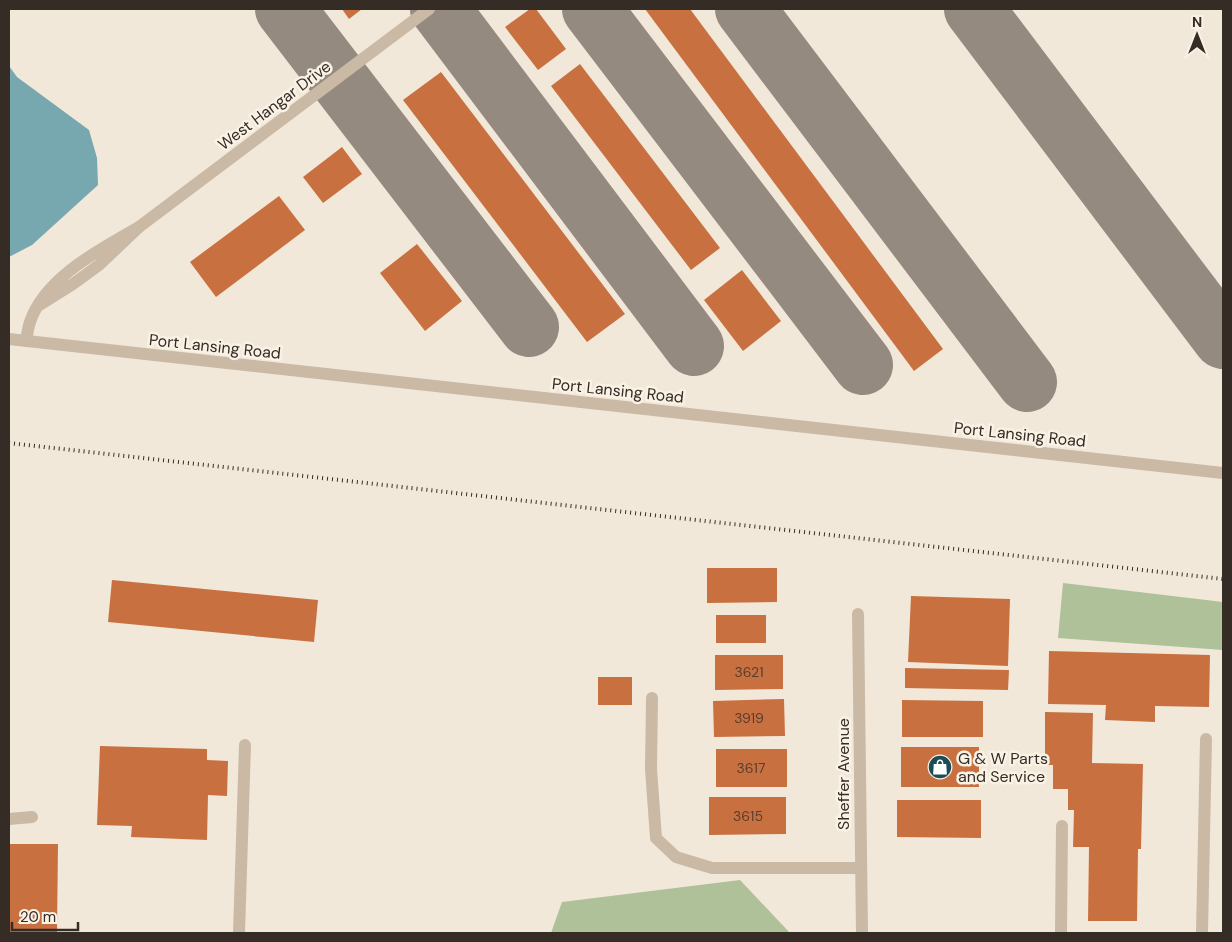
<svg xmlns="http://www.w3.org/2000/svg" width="1232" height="942" viewBox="0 0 1232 942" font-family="'DM Sans',sans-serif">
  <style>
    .green { fill: #afc199 }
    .water { fill: #77a7af }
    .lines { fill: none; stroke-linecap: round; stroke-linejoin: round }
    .taxiway { stroke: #948a80; stroke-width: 60 }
    .building { fill: #c87040 }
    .minor { stroke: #cab9a5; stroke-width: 12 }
    .rail { stroke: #352c26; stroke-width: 4; stroke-dasharray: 1 4; stroke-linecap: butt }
    .labels { text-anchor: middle; stroke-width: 5; stroke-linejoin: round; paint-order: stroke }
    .number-label { font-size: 14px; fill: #5a3d2c }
    .street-label { font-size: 16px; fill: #352c26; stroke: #f9f2e5 }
    .poi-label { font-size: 16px; fill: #352c26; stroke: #f9f2e5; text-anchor: start }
  </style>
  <rect width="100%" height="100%" fill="#f2e8d9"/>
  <g class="green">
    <polygon points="1063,583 1223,602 1223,650 1058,638"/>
    <polygon points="740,880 790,933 551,933 562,902"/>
  </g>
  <polygon class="water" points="9,66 17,77 89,130 97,158 98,185 32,245 9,257"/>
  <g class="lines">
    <g class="taxiway">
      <polyline points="285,9 529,327"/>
      <polyline points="440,9 694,346"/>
      <polyline points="592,9 863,365"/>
      <polyline points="745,9 1027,382"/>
      <polyline points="974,9 1223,339"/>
    </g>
  </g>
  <g class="building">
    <polygon points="342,9 362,9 349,19"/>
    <polygon points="530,9 536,9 566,49 538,70 505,27"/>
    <polygon points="645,9 690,9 943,349 914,371"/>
    <polygon points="580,64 720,248 691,270 551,86"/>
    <polygon points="441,72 625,314 587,342 403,100"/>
    <polygon points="342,147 362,174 323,203 303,177"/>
    <polygon points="279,196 305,230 216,297 190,262"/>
    <polygon points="417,244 462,301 425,331 380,273"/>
    <polygon points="742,270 781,321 743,351 704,300"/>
    <polygon points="707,568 777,568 777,602 707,603"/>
    <polygon points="112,580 318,600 314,642 108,622"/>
    <polygon points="911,596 1010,599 1008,666 908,662"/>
    <rect x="716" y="615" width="50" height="28"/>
    <polygon points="1049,651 1210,655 1209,707 1155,706 1155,722 1105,720 1106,705 1048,704"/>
    <polygon points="715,655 783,655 783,689 715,690"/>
    <polygon points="905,668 1009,670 1008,690 905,688"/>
    <rect x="598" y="677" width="34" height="28"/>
    <polygon points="784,699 785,736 714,737 713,701"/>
    <polygon points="902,700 983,701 983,737 902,737"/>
    <polygon points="1045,712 1093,713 1092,763 1143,764 1141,849 1138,849 1137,921 1088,921 1089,847 1073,847 1074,810 1068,810 1068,789 1053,789 1053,765 1045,765"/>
    <polygon points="100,746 207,749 207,760 228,761 227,796 208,795 207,840 131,837 132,826 97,825"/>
    <rect x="901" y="747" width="78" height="40"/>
    <rect x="716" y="749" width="71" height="38"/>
    <polygon points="709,797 786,797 786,834 709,835"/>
    <polygon points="897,800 981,800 981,838 897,837"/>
    <polygon points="9,844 58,844 57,933 9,933"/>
  </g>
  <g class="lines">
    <g class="minor">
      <polyline points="139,227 429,9"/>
      <polyline points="9,339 1223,473"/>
      <path d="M26,341C27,335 28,328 30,322C45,277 101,249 139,227L99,265L73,284L38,306"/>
      <polyline points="858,614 862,933"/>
      <polyline points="652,698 651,769 656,838 676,857 712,868 860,868"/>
      <polyline points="9,819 32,817"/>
      <polyline points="239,933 245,745"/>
      <polyline points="1061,933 1062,826"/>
      <polyline points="1202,933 1206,739"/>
    </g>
    <polyline class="rail" points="9,443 1223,579"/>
  </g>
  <defs>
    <g id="shop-disc" transform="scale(1.25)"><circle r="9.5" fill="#1b4d57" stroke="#f9f2e5"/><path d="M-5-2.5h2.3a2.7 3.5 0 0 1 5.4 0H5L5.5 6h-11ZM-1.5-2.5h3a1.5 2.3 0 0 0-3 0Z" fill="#fff"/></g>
  </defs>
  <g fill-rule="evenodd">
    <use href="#shop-disc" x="940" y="767"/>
  </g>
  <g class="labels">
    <g class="number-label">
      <text x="749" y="677">3621</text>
      <text x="749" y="723">3919</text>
      <text x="751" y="773">3617</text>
      <text x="748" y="821">3615</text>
    </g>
    <g class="street-label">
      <text transform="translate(274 105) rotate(-37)" y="6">West Hangar Drive</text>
      <text transform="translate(215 346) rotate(6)" y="6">Port Lansing Road</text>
      <text transform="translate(618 390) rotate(6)" y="6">Port Lansing Road</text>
      <text transform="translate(1020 434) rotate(6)" y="6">Port Lansing Road</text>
      <text transform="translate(843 774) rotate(-90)" y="6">Sheffer Avenue</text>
    </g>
    <g class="poi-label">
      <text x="958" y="764">G &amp; W Parts<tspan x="958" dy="18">and Service</tspan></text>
    </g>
  </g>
  <rect width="1232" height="942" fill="none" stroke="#352c26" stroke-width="20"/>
  <g transform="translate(1197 35)" stroke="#f9f2e5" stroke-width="4" paint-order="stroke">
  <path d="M0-4L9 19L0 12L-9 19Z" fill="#352c26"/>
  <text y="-8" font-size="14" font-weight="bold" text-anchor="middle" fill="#352c26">N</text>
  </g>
  <path d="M12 922v8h66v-8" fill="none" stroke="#352c26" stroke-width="2.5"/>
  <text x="20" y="922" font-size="15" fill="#352c26" stroke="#f9f2e5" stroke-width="4" paint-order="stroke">20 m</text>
</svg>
